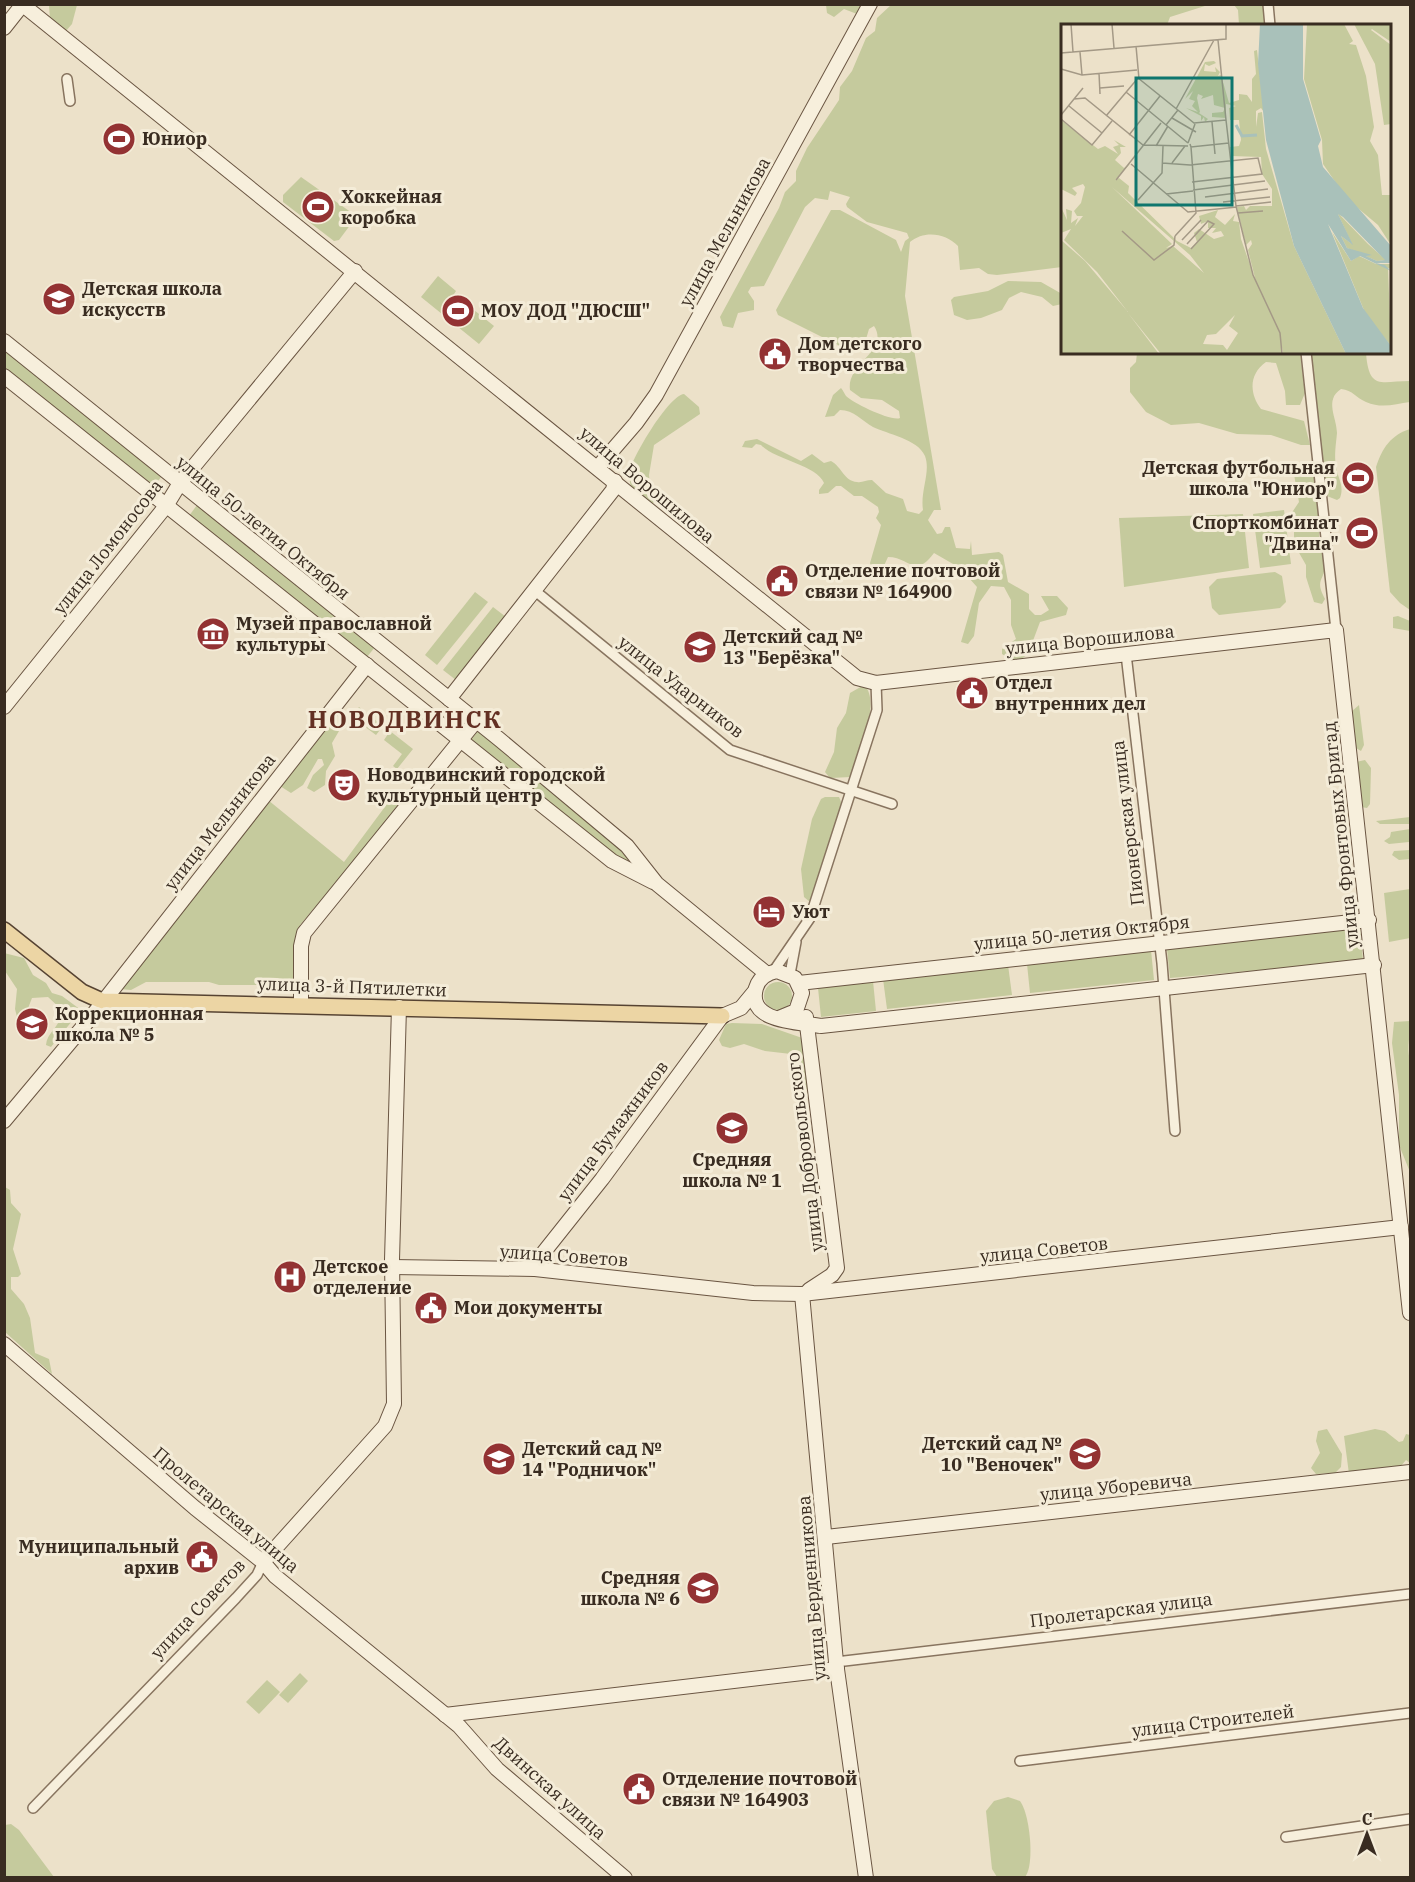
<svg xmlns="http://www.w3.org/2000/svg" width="1415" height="1882" viewBox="0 0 1415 1882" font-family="'IBM Plex Serif',serif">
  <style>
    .green { fill: #c5ca9d }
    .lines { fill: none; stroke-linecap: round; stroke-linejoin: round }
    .street-casing { stroke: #88745f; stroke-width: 12 }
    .secondary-casing { stroke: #6a5542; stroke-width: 16 }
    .primary-casing { stroke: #564332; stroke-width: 18 }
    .street { stroke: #f7efdc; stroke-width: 9 }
    .secondary { stroke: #f7efdc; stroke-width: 14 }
    .primary { stroke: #ecd5a4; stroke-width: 15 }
    .labels { text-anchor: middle; stroke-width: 6; stroke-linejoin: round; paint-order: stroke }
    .poi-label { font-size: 18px; font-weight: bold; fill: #392c21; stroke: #f4ecd8; text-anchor: start }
    .street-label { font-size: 18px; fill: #392c21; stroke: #f4ecd8 }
    .district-label { font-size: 24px; font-weight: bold; letter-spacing: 1.5px; fill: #633023; stroke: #f4ecd8 }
    .inset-river { fill: none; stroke: #a9c1ba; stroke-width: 3 }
    .inset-road { fill: none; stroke: #a49986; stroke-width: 1.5 }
    .view { fill: #0f766e; fill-opacity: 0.15; stroke: #0f766e; stroke-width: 3 }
    .inset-edge { fill: none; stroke: #392c21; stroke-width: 3 }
  </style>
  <rect width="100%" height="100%" fill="#ece1c9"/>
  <g class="green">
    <polygon points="49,5 77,5 72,24 65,32 50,20"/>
    <polygon points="826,5 865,5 857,14 844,9 834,17 827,13"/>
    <path d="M891,5H1208L1170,17L1167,25L1062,26V267L997,275L988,274L979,268L960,270L958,246C946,233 924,230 910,242L905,296L941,510H934L928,520L937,534L942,533L945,527H950L956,548L970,549L971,541L972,555L999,552L1003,555L1008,582L1029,594V609L1035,615H1041L1049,610L1041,596H1057L1068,608L1066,615L1040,622L1028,654L1020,660L1010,659L1002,654V649L1016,639L1011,625V600L1004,587L991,586L979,603L974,636L968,644L961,642L977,587L960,568L934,553C915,579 909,557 888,557L882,570H872L870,563L881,525L876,518L879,512L878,507L862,496H854L841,486H836L828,493L819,494V490L824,483C817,465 775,460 761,445L756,444L752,448L742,447L745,441L757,439L801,461L812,454L824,463L831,461C842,467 844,481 857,482C862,483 866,480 872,480L886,493L903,499L907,511L919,514L923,510C920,491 931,472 925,456C918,439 887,434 873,427C862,421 854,410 840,410L834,416L825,417L833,395L841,388C843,390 844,393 846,396C853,403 892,422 900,418L899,411L882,400L861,398L850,390C846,363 890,351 874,326L869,329L864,346L858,348L855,342L844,348L778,315L776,310L831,210H840L896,240L901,252L905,241L909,238L907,233L867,222L847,207L846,204L850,197L830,191L828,200L815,198L805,207L764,286L751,287L748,292L754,301V310L738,313L733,328L723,326L720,317L779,208L785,192L796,181V171L807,148L839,100L840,87L852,71L866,38L875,31L877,18Z"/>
    <polygon points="1234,5 1263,5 1265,25 1239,25 1238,10"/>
    <polygon points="301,177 352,213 354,220 339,240 334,241 283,202 283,195"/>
    <polygon points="438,276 456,291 454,294 494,326 479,344 421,297"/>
    <polygon points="1008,281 1041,282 1062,294 1062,304 1053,306 1042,297 1021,292 1009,298 1002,310 981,318 967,320 954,315 951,300 954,297 988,291"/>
    <polygon points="4,350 162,476 153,487 5,368"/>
    <path d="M1137,353H1300L1305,393L1300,405H1286L1285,391L1276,363L1266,362C1249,374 1249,393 1261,409L1304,421L1310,445H1301L1271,435L1237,434L1199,423L1171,425L1146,412L1130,392V368L1136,362Z"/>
    <path d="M1310,353H1366C1369,391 1381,381 1410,381V402C1395,404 1382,409 1366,402C1356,398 1353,390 1341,389C1324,400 1337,418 1337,433C1336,444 1334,455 1336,466C1337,477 1345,486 1340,498L1337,500L1327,496Z"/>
    <path d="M684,394L699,407L700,414L654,445L649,475L650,486L657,497L652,505L632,492C631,486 629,480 629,473C632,458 668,396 684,394Z"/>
    <path d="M1410,429V610L1400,603L1390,592L1376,467C1382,448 1391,435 1410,429Z"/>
    <path d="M1304,462L1315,466C1317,491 1320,516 1319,541C1318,549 1325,556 1325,564C1325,581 1314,579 1325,599L1322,604L1314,602L1306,577V565L1294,544V530L1289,523L1291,514L1299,502L1293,469Z"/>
    <polygon points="197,505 375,647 367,657 189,516"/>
    <polygon points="1284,510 1291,564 1260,568 1253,514"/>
    <polygon points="1243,514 1249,568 1124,587 1119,518"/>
    <polygon points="1275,572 1282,576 1286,602 1280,608 1219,615 1212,608 1209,587 1217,579"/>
    <polygon points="475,592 488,602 437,665 425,655"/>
    <polygon points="493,607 506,617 456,680 443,670"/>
    <polygon points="1398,616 1410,621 1410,631 1393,628 1393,617"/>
    <path d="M864,685C882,701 858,757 851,777L830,778L825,772L834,752L837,728L846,713L850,693Z"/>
    <polygon points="1359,705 1364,745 1361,751 1356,748 1351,712"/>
    <polygon points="359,707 383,726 376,735 356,720 349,729 345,726"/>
    <polygon points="330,725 337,725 339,731 332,743 335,756 326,771 325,785 314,792 307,788 313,775 324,765 322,759 318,759 303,785 291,793 280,786"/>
    <polygon points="390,731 413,749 397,769 393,766 402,754 384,740"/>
    <polygon points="478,731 613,839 633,861 630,865 604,849 470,741"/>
    <polygon points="1365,760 1371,768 1370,804 1367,808 1361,807 1356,762"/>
    <polygon points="399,795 404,795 406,800 300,925 293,988 273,985 219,985 209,982 146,982 131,990 120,989 268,800 344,862 387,804"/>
    <polygon points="825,797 839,797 842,804 841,813 813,899 810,902 804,897 801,869 812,819 821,799"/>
    <polygon points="1410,817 1409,824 1380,824 1376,821"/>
    <polygon points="1410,829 1409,842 1389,844 1384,841 1390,837 1391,832"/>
    <polygon points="1410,850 1410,859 1399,860 1392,855 1394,851"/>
    <polygon points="1410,889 1410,938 1389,942 1384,893"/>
    <polygon points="1360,927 1363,961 1170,978 1167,949"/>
    <polygon points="1151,950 1154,980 1030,993 1027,964"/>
    <path d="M4,953L24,958L33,975L46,983L52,993L62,996L81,1010L51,1047L46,1045C47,1031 63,1026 61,1009L48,997L32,998L25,1016L17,1017L15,1009L17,989L5,971Z"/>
    <polygon points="1008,965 1012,995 887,1009 883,979"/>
    <polygon points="873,981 876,1011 821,1017 818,988"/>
    <circle cx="778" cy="996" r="14"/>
    <path d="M1410,1021C1411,1036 1406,1046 1410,1060V1172L1399,1145V1095L1392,1043L1394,1022Z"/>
    <polygon points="732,1023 762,1024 805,1039 810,1090 805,1089 799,1069 801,1061 791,1054 765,1051 744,1044 730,1048 722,1046 719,1040 726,1024"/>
    <polygon points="6,1183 5,1187 10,1190 11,1203 21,1214 13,1249 21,1274 18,1277 11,1277 11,1289 24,1304 30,1318 35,1353 49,1359 52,1374 5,1332 4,1184"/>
    <polygon points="1327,1429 1342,1454 1341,1467 1335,1473 1316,1474 1311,1468 1320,1453 1316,1441 1318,1431"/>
    <polygon points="1375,1429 1385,1431 1399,1442 1403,1441 1406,1434 1410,1435 1410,1463 1406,1460 1400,1467 1349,1474 1344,1436"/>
    <polygon points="300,1673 308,1681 288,1703 279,1695"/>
    <polygon points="267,1680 280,1692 259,1714 246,1702"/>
    <path d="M1008,1797L1020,1801C1030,1814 1035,1865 1025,1877H997L992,1869L986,1811L994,1801Z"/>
    <polygon points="11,1824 19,1830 54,1877 5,1877 5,1825"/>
  </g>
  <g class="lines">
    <g class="street-casing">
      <g id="street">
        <polyline points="1268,4 1270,26"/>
        <polyline points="67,79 70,101"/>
        <polyline points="1306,352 1336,630"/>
        <polyline points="534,590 730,750 892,804"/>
        <polyline points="1126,654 1162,963 1175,1131"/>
        <polyline points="773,972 810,918 877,710 876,683"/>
        <polyline points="790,974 796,942"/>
        <polyline points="836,1662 1410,1594"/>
        <polyline points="1020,1761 1410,1713"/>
        <polyline points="33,1808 236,1598 257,1575 263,1562"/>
        <polyline points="1286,1837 1410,1819"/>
      </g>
    </g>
    <g class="secondary-casing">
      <g id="secondary">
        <path d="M23,5L857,678L876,683L1336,630C1362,857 1384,1085 1410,1313"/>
        <polyline points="4,28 23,4"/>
        <polyline points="4,341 499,739 627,846 657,884 767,974"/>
        <polyline points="4,376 612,861 653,882"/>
        <polyline points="598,467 636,423 656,395 870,4"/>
        <polyline points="449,699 613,490 615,481"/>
        <polyline points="4,707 166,506 180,483 355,271"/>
        <polyline points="799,983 1369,920"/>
        <polyline points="301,1004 301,946 304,933 476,721"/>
        <polyline points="722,1016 741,1008 755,991"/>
        <polyline points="806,1017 837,1268 832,1275 809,1290"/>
        <path d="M779,1018L796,1011L802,993L795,978L777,971C767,973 759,978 756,988C746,1023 800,1022 821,1026L1374,965"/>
        <polyline points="4,1121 92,1016 367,665"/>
        <polyline points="392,1267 535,1269 753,1293 802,1294 1401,1227"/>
        <polyline points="535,1269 536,1262 602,1179 722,1016"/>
        <polyline points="802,1294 836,1662 866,1878"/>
        <polyline points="4,1344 195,1508 263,1562 275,1576 459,1726 497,1769 625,1878"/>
        <polyline points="826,1537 1410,1472"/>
        <polyline points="263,1562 385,1426 394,1404 392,1260 399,1007"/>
        <polyline points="445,1715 837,1669"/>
      </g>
    </g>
    <g class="primary-casing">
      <polyline id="primary" points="4,930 82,992 102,1001 722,1016"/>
    </g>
    <use href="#street" class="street"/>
    <use href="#secondary" class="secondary"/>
    <use href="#primary" class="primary"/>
  </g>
  <defs>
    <g id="stadium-disc" transform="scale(1.725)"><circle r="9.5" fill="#933233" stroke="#f4ecd8"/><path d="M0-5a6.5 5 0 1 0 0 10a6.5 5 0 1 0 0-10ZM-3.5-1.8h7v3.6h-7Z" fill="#fff"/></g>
    <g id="school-disc" transform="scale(1.725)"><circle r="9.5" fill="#933233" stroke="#f4ecd8"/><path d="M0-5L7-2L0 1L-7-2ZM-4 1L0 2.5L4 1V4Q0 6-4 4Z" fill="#fff"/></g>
    <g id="civic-disc" transform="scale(1.725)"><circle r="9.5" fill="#933233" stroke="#f4ecd8"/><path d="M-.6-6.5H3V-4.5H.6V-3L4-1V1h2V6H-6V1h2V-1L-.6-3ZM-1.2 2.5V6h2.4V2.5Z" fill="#fff"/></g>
    <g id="museum-disc" transform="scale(1.725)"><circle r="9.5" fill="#933233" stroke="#f4ecd8"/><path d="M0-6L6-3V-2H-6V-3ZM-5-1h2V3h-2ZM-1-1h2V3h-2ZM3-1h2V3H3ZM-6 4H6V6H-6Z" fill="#fff"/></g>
    <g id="theatre-disc" transform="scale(1.725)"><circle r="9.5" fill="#933233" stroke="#f4ecd8"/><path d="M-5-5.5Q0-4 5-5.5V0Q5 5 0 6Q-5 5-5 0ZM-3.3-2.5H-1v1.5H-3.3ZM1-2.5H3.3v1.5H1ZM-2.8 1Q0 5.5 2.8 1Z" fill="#fff"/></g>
    <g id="hotel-disc" transform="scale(1.725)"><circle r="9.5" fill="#933233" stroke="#f4ecd8"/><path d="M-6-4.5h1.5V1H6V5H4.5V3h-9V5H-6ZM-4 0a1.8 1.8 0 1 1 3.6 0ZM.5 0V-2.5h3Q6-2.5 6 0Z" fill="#fff"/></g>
    <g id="hospital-disc" transform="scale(1.725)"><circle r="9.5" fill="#933233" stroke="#f4ecd8"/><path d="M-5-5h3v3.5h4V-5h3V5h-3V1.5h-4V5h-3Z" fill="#fff"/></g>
  </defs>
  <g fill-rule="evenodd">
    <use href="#stadium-disc" x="119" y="139"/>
    <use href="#stadium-disc" x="318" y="207"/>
    <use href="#school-disc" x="59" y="299"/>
    <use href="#stadium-disc" x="458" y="311"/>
    <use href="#civic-disc" x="775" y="354"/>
    <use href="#stadium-disc" x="1358" y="478"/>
    <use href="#stadium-disc" x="1362" y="533"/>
    <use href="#civic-disc" x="782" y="581"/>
    <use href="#museum-disc" x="213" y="634"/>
    <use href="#school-disc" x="700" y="647"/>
    <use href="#civic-disc" x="972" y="693"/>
    <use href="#theatre-disc" x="344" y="785"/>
    <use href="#hotel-disc" x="769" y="912"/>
    <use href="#school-disc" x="32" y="1024"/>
    <use href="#school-disc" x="732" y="1128"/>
    <use href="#hospital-disc" x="290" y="1277"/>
    <use href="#civic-disc" x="431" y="1308"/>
    <use href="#school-disc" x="1085" y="1454"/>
    <use href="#school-disc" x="499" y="1459"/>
    <use href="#civic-disc" x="202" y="1557"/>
    <use href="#school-disc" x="703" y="1588"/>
    <use href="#civic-disc" x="639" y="1789"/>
  </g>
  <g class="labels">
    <g class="poi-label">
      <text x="142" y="145">Юниор</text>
      <text x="341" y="203">Хоккейная<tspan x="341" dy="21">коробка</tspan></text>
      <text x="82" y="295">Детская школа<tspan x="82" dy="21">искусств</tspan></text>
      <text x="481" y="317">МОУ ДОД "ДЮСШ"</text>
      <text x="798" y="350">Дом детского<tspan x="798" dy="21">творчества</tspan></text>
      <text x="1335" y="474" text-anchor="end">Детская футбольная<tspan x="1335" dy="21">школа "Юниор"</tspan></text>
      <text x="1339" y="529" text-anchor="end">Спорткомбинат<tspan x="1339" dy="21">"Двина"</tspan></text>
      <text x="805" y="577">Отделение почтовой<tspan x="805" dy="21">связи № 164900</tspan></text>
      <text x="236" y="630">Музей православной<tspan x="236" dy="21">культуры</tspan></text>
      <text x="723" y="643">Детский сад №<tspan x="723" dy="21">13 "Берёзка"</tspan></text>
      <text x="995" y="689">Отдел<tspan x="995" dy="21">внутренних дел</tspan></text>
      <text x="367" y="781">Новодвинский городской<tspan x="367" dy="21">культурный центр</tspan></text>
      <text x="792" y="918">Уют</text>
      <text x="55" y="1020">Коррекционная<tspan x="55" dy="21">школа № 5</tspan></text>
      <text x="732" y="1166" text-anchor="middle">Средняя<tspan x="732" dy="21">школа № 1</tspan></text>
      <text x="313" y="1273">Детское<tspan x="313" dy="21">отделение</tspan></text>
      <text x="454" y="1314">Мои документы</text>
      <text x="1062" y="1450" text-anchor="end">Детский сад №<tspan x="1062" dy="21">10 "Веночек"</tspan></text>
      <text x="522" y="1455">Детский сад №<tspan x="522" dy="21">14 "Родничок"</tspan></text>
      <text x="179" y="1553" text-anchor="end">Муниципальный<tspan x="179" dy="21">архив</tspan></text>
      <text x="680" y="1584" text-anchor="end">Средняя<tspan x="680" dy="21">школа № 6</tspan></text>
      <text x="662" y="1785">Отделение почтовой<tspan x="662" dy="21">связи № 164903</tspan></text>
    </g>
    <g class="street-label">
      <text transform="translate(725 232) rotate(-61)" y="6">улица Мельникова</text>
      <text transform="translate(647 485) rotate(40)" y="6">улица Ворошилова</text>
      <text transform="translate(263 528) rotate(39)" y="6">улица 50-летия Октября</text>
      <text transform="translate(108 547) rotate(-52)" y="6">улица Ломоносова</text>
      <text transform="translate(1090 640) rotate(-6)" y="6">улица Ворошилова</text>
      <text transform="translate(681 687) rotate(38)" y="6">улица Ударников</text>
      <text transform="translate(220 822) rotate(-52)" y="6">улица Мельникова</text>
      <text transform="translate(1128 823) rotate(-97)" y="6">Пионерская улица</text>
      <text transform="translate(1341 835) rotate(-96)" y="6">улица Фронтовых Бригад</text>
      <text transform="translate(1082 933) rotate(-6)" y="6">улица 50-летия Октября</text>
      <text transform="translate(352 987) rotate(2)" y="6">улица 3-й Пятилетки</text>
      <text transform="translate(613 1131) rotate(-53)" y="6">улица Бумажников</text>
      <text transform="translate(805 1152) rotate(-97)" y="6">улица Добровольского</text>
      <text transform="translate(1044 1250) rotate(-6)" y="6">улица Советов</text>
      <text transform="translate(564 1256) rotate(4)" y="6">улица Советов</text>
      <text transform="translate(1116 1487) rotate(-6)" y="6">улица Уборевича</text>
      <text transform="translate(226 1510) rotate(40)" y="6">Пролетарская улица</text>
      <text transform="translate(812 1588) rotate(-95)" y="6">улица Берденникова</text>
      <text transform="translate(198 1609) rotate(-47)" y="6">улица Советов</text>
      <text transform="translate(1121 1610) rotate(-7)" y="6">Пролетарская улица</text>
      <text transform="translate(1213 1721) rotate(-7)" y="6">улица Строителей</text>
      <text transform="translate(550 1788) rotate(42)" y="6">Двинская улица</text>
    </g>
    <g class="district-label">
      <text x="405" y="728">НОВОДВИНСК</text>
    </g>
  </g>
  <g transform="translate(1061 24)">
    <rect width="330" height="330" fill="#ece1c9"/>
    <path d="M246,0H283L292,17L288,20L295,21L305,52L313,103L309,117L317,131L321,171H330V221L317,201L286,175L262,140L261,116L243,55ZM293,0H330V18L311,5L310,6L330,21V100L323,101L314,40ZM196,26L203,88L200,84L195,87V103L197,89L201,88L205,125L233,222L285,330H222L221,323V330H100L67,289L98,330H0V216L24,237L67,288L36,248L3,216L10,205L0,209V183L6,196L5,185L11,187L10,199L17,194L14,202L22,192H16L13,187L20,179L24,163L22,160L11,164L16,169L14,172L0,165V96L37,125L44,122L57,130L52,123L58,121L53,116L65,123H59L60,129L54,136L63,144L69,140L54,156L58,154L68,162L67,169L116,217L130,224L136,218L133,209L138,205L153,215L163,212L160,207L151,209L155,204H147V197L140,200L138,192L157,186L154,193L164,201L174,190L172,197L178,198L180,215L195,258L187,226L191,220L190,216L185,221L176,183L183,182L185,186L189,182H211V165L201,150L200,133L170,132L169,123L178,122L180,116L178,96H169L168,84L175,82L165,80V94L151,93V89L162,88L164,84L153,81L152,71L140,75L142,72L137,70L136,74L139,88L138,89L147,95L144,98L143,93L140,97V92L125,84L137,88L131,82L134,77L128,75L132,67L124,75L144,38L153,37L155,39L148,42L144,40L143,47L155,48L154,43L159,48L157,52L160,51L168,79L178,76V70L186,71L191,78V55L195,50L193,27ZM51,163L129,231L143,249L112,222L105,224L111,220ZM174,291L168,302L177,309L166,326L162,321L142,320L146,311L155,310ZM276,188L307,220L325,236L316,237L286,224L280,212L291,220ZM271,208L290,237L298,232L315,240H330V245L327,244L330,322L305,291Z" fill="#c5ca9d" fill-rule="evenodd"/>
    <path d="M199,0H242V55L260,116L257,122L262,143L330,222V239H315L324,241L330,247L299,232L290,237L267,200L302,284L330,322V330H285L233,222L205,116L197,40ZM277,190L282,193L324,236L316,237L305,232L311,231L286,224L280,212L292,221Z" fill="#a9c1ba" fill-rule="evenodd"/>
    <path class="inset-river" d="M175,101L181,112L196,111"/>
    <path class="inset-road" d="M10,0L12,28M51,0L53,24M157,16L165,96M75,22L78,55M19,28L21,51M0,29L165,15V0M0,45L21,51L76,46M38,49L39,70M39,64L63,62M65,68L127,119M13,75L24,74L82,121L127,122M8,82L41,109M115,85L153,16M0,91L22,64M45,92L77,54L133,99L165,96L175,182L192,251L219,309L221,330M111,94L135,108M0,95L31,121L51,97M151,98L154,130M105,101L117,86M68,111L99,72M127,119L134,100M129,120L130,123L168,119M95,122L107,102M101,139L129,141L197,134L201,150L131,158M111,139L124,122M70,140L127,188L176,183M55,156L100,99M132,166L204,157M105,170L132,167M144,173L207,165M77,176L101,149L102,122M162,178L209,173M175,182L210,178M177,189L202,187M61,207L93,236L113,221L114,212M114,212L135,189L130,123M121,216L140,196M126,220L147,197L153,200L130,225"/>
    <path class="view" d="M75,54H171V181H75Z"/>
    <rect width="330" height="330" class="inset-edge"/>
  </g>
  <rect width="1415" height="1882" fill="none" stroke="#392c21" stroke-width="12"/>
  <g transform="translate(1367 1834)" stroke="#f4ecd8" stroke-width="4.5" paint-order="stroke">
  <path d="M0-4.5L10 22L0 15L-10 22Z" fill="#392c21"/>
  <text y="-9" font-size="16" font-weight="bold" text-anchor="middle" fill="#392c21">С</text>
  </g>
</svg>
